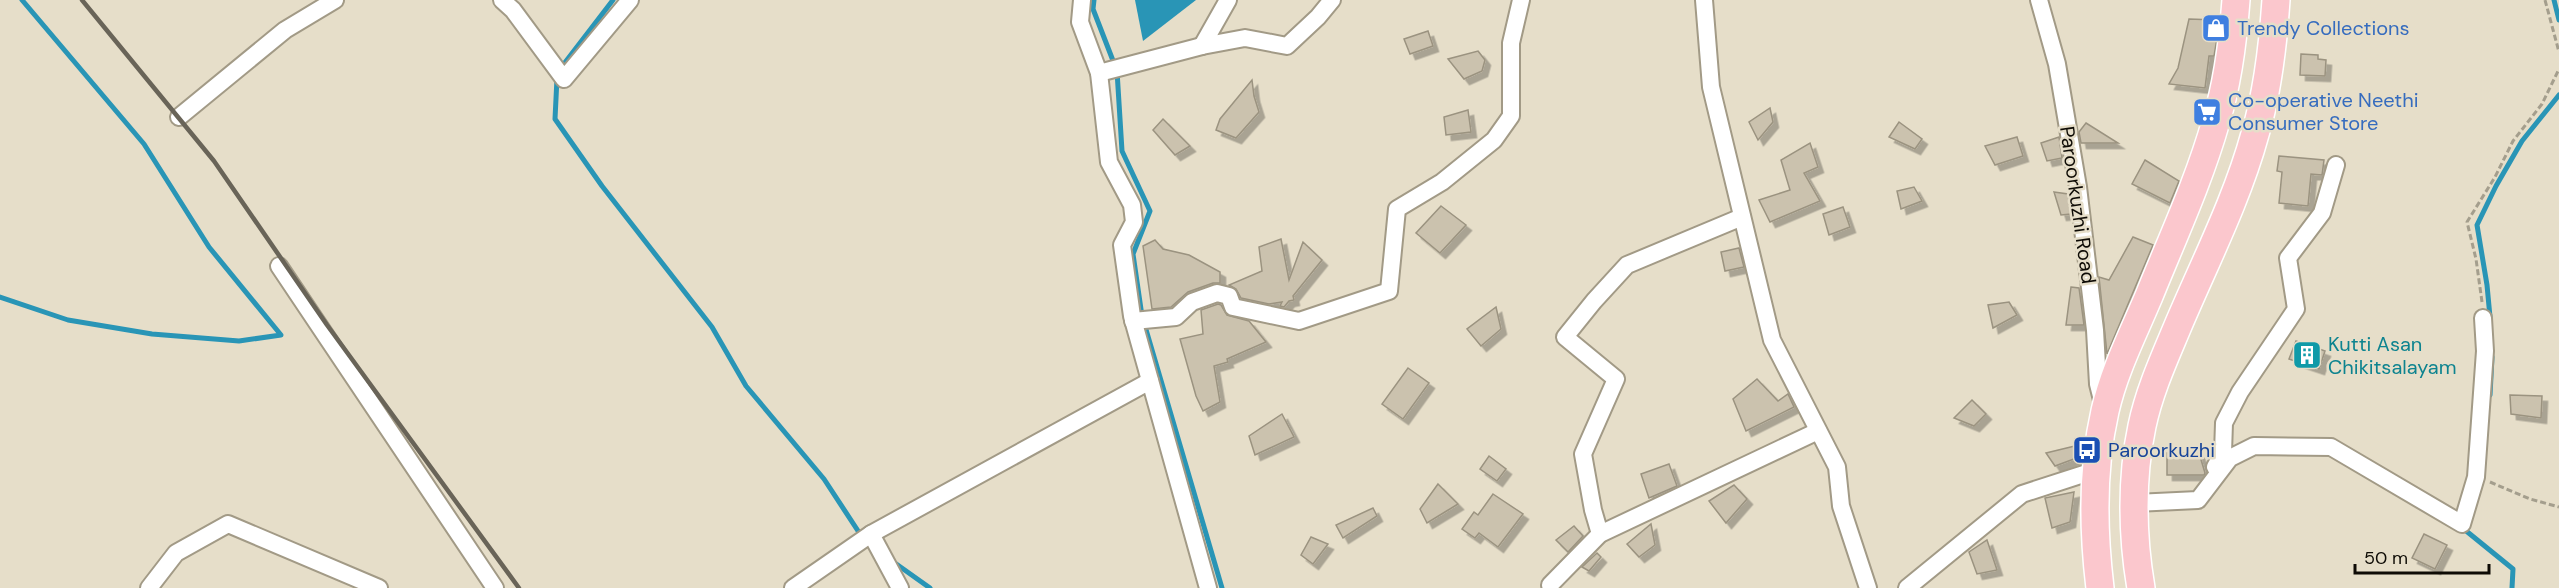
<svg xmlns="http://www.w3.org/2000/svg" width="2559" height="588" viewBox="0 0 2559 588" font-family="'DM Sans',sans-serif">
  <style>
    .water { fill: #2995b6 }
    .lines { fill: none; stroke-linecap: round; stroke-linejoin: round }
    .stream { stroke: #2995b6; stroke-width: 5 }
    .building { fill: #cbc2ae; stroke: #9b9380; stroke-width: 1.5; filter: url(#shadow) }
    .street-casing { stroke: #a29a86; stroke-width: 20 }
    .primary-casing { stroke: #fff; stroke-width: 30 }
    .path { stroke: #a49e8d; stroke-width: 3; stroke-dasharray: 6 3; stroke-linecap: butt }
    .street { stroke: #fff; stroke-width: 16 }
    .primary { stroke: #fbc7cd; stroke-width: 27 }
    .rail { stroke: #696458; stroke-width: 4.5 }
    .labels { text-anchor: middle; stroke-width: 5; stroke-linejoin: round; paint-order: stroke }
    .shop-label { font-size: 20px; fill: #366cbe; stroke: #e6dec9; text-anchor: start }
    .street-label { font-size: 20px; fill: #0e0b05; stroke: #e6dec9 }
    .culture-label { font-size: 20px; fill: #0d838f; stroke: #e6dec9; text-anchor: start }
    .transit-label { font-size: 20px; fill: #164399; stroke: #e6dec9; text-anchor: start }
  </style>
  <defs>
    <filter id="shadow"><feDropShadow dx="5.5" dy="5.5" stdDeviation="0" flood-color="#0004"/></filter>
  </defs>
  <rect width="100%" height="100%" fill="#e6dec9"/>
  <polygon class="water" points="1135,0 1196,0 1143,41"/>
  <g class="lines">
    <g class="stream">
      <polyline points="1094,0 1093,9 1117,71 1122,151 1150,211 1133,254 1142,316 1222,588"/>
      <polyline points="2554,0 2559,20"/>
      <polyline points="560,69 613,0"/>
      <polyline points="557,78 555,119 602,186 712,327 746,386 824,479 862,537"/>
      <polyline points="0,297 68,320 152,334 239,341 281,335 209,247 144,144 22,0"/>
      <polyline points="2490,317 2487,285 2477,225 2496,186 2522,141 2559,95"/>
      <polyline points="2490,395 2492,357"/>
      <polyline points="2466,525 2465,530 2513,569 2512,588"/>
      <polyline points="892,561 930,588"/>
    </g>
  </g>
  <g class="building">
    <polygon points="2189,19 2216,20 2213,38 2217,38 2214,56 2209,56 2205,88 2169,84 2178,68"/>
    <polygon points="1428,31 1433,46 1410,54 1404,39"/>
    <polygon points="1478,51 1485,60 1482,71 1464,79 1448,59"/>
    <polygon points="2301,54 2318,55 2318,59 2326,60 2325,76 2300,75"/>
    <polygon points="1252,80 1254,96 1259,112 1236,138 1216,130 1220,119"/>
    <polygon points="1770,108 1773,122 1758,140 1749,122"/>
    <polygon points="1468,110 1471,132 1446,135 1444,117"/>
    <polygon points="1163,119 1190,146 1175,155 1153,130"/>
    <polygon points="1899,122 1922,139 1915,149 1889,137"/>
    <polygon points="2086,123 2118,143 2081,143 2079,132"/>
    <polygon points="2017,137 2023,156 1995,165 1985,146"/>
    <polygon points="2059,137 2062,158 2047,161 2041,143"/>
    <polygon points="1810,143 1818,167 1804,173 1820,201 1770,222 1759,200 1790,190 1781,160"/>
    <polygon points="2279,156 2324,160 2322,175 2311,174 2308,206 2279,203 2282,172 2277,171"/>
    <polygon points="2145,160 2179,181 2170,203 2132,184"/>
    <polygon points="1914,187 1922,201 1901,209 1897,191"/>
    <polygon points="2054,192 2068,194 2071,214 2061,215"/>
    <polygon points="1441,206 1466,225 1440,253 1416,233"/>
    <polygon points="1843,207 1850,227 1829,235 1823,214"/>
    <polygon points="2133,237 2153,245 2107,354 2099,277 2109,280"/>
    <polygon points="1281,239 1289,280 1303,242 1322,260 1293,296 1294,300 1289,301 1284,307 1280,306 1282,302 1269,304 1241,298 1236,289 1229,285 1262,271 1259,247"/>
    <polygon points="1155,240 1163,249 1189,255 1220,272 1220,283 1213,283 1188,292 1171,307 1152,309 1143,246"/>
    <polygon points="1739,248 1744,267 1725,271 1721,252"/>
    <polygon points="2071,287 2079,288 2084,325 2066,325"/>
    <polygon points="2009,302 2017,315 1993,328 1988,305"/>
    <polygon points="1218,304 1221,305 1227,315 1249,321 1266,342 1227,359 1228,362 1214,366 1220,402 1203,411 1196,396 1180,339 1203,334 1201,310"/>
    <polygon points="1496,307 1501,329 1481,346 1467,329"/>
    <polygon points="2296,341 2325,351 2319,369 2289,359"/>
    <polygon points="1408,368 1429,383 1403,419 1382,404"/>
    <polygon points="1757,379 1778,401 1788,394 1794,407 1746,431 1733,399"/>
    <polygon points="2510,395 2542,396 2541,418 2511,414"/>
    <polygon points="1972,400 1986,414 1974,426 1954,418"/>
    <polygon points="1282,414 1294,437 1255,455 1249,436"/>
    <polygon points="2083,444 2082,456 2055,466 2046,453"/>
    <polygon points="2167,453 2199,453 2205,473 2204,475 2167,475"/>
    <polygon points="1489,456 1506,469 1497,481 1480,469"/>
    <polygon points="1669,464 1677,486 1649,498 1641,474"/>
    <polygon points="1438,484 1458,504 1427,523 1420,509"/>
    <polygon points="1734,485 1747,499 1726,523 1709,501"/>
    <polygon points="2074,492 2070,522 2052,528 2045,498"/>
    <polygon points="1493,494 1523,514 1498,547 1479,533 1475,538 1462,529 1474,512 1478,515"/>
    <polygon points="1373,508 1377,516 1343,538 1336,525"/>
    <polygon points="1651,524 1655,545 1639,557 1627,544"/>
    <polygon points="1574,526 1583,536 1568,552 1556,540"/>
    <polygon points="2424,534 2447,545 2435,569 2412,558"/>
    <polygon points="1311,537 1328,544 1313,564 1301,555"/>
    <polygon points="1987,540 1997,570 1977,574 1969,552"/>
    <polygon points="1597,553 1601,557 1589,571 1582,567"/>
  </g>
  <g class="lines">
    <g class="street-casing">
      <g id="street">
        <polyline points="502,0 513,10 564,79 630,0"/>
        <polyline points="1082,0 1080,22 1099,73 1109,162 1132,205 1134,222 1122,245 1132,316 1208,588"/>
        <polyline points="1704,0 1711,87 1772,340 1837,467 1841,506 1868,588"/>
        <polyline points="2039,0 2057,64 2078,187 2095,330 2098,384 2103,404"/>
        <polyline points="1202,46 1228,0"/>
        <polyline points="1099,73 1202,46 1245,38 1287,46 1318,17 1332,0"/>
        <polyline points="179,117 285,30 335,0"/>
        <polyline points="279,266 495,588"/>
        <polyline points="1133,321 1176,317 1192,302 1217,293 1229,296 1233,307 1299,321 1389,291 1397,209 1442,182 1494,140 1511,116 1511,43 1521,0"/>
        <polyline points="2215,467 2223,453 2224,423 2240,392 2296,309 2288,258 2322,213 2336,165"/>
        <polyline points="2135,503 2198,500 2230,458 2254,446 2331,447 2462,524 2476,477 2485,351 2483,318"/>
        <polyline points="871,534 900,588"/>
        <polyline points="1600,534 1593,510 1583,454 1616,379 1565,337 1594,301 1627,265 1742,217"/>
        <polyline points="1550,585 1600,534 1818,431"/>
        <polyline points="149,588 176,553 228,524 379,588"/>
        <polyline points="793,588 871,534 1150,381"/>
        <polyline points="1907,588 2022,494 2096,470"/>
      </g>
    </g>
    <g class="primary-casing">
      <g id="primary">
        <path d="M2100,588C2093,530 2092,468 2105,411C2114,371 2133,334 2149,296C2172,239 2199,181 2216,121C2228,82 2233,41 2236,0"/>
        <path d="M2141,588C2132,536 2131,478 2142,426C2149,392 2164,359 2177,328C2204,264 2237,200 2255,134C2268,91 2273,45 2276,0"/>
      </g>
    </g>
    <g class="path">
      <polyline points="2545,0 2559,52"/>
      <polyline points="2482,302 2476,259 2467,222 2495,177 2513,141 2542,104 2559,69"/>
      <polyline points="2490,482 2530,499 2559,507"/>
    </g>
    <use href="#street" class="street"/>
    <use href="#primary" class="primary"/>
    <polyline class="rail" points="82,0 214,161 327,325 519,588"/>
  </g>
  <defs>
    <g id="shop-square" transform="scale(1.5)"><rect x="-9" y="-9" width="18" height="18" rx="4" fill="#3f7fe0" stroke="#e6dec9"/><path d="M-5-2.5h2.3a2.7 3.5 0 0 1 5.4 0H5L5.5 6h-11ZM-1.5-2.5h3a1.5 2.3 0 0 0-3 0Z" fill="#fff"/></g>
    <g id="supermarket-square" transform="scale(1.5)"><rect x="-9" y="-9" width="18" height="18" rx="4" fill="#3f7fe0" stroke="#e6dec9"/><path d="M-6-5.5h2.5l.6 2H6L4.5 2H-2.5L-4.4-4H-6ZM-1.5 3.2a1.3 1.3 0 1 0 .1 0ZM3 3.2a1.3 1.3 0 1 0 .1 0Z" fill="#fff"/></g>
    <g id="building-square" transform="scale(1.5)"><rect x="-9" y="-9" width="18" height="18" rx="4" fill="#0f9aa8" stroke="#e6dec9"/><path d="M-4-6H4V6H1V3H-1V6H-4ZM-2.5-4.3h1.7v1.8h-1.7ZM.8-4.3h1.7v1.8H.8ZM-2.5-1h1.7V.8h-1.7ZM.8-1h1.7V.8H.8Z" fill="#fff"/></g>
    <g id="bus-square" transform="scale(1.5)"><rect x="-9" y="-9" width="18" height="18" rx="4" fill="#1a4fb4" stroke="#e6dec9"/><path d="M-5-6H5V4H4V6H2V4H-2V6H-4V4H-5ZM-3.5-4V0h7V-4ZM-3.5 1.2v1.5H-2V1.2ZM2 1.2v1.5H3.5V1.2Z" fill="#fff"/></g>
  </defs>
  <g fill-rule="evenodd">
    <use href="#shop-square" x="2216" y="28"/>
    <use href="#supermarket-square" x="2207" y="112"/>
    <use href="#building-square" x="2307" y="355"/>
    <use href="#bus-square" x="2087" y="450"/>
  </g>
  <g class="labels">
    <g class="shop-label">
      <text x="2237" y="35">Trendy Collections</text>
      <text x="2228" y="107">Co-operative Neethi<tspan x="2228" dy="23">Consumer Store</tspan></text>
    </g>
    <g class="street-label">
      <text transform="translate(2078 205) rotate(82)" y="7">Paroorkuzhi Road</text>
    </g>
    <g class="culture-label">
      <text x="2328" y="351">Kutti Asan<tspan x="2328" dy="23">Chikitsalayam</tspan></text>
    </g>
    <g class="transit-label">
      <text x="2108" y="457">Paroorkuzhi</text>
    </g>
  </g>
  <path d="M2355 564v9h134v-9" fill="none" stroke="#0e0b05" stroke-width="3"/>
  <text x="2364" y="564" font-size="18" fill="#0e0b05" stroke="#e6dec9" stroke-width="4.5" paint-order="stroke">50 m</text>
</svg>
